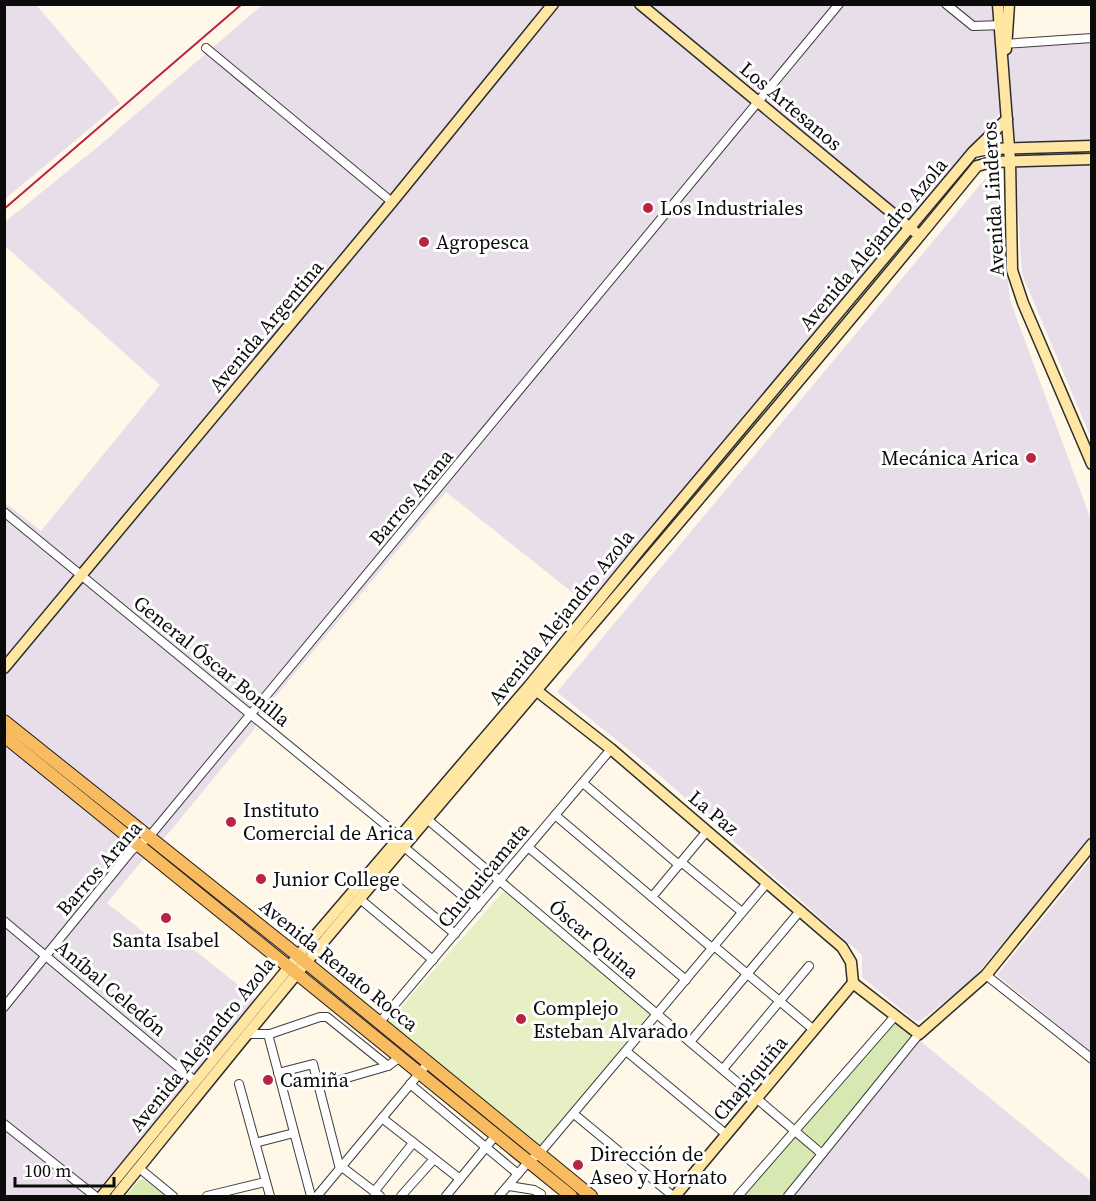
<svg xmlns="http://www.w3.org/2000/svg" width="1096" height="1201" viewBox="0 0 1096 1201" font-family="'Source Serif 4',serif">
  <style>
    .industrial { fill: #e7deea }
    .green { fill: #d7e8b3 }
    .pitch { fill: #e7efc5 }
    .lines { fill: none; stroke-linecap: round; stroke-linejoin: round }
    .street-casing { stroke: #3e3e3e; stroke-width: 10 }
    .secondary-casing { stroke: #2d2d2d; stroke-width: 13 }
    .primary-casing { stroke: #1c1c1c; stroke-width: 14 }
    .street { stroke: #fff; stroke-width: 8 }
    .secondary { stroke: #ffe7a3; stroke-width: 10 }
    .primary { stroke: #f8bb5f; stroke-width: 12 }
    .rail { stroke: #b92442; stroke-width: 2 }
    .poi-dot { fill: #b92442; stroke: #fff; stroke-width: 2 }
    .labels { text-anchor: middle; stroke-width: 6; stroke-linejoin: round; paint-order: stroke }
    .street-label { font-size: 20px; fill: #0b0b0b; stroke: #fff }
    .poi-label { font-size: 20px; fill: #0b0b0b; stroke: #fff; text-anchor: start }
  </style>
  <rect width="100%" height="100%" fill="#fff7e8"/>
  <g class="industrial">
    <polygon points="5,4 36,5 120,103 5,199"/>
    <polygon points="262,5 995,5 1001,112 587,604 446,492 260,715 255,728 167,835 139,864 107,903 161,946 172,932 257,1000 98,1196 5,1196 4,502 41,531 160,385 5,246 5,222 100,145"/>
    <polygon points="1091,39 1091,438 1022,274 1008,55 1019,42"/>
    <polygon points="997,177 1010,300 1091,520 1092,836 971,981 920,1021 914,1020 862,977 862,955 656,772 557,692 985,179"/>
    <polygon points="1089,861 1092,863 1091,1052 997,975"/>
    <polygon points="919,1040 1091,1181 1091,1196 794,1196"/>
  </g>
  <g class="green">
    <polygon points="895,1021 911,1033 911,1038 826,1145 818,1145 800,1130"/>
    <polygon points="795,1136 816,1154 782,1196 743,1196"/>
    <polygon points="143,1179 144,1179 165,1196 126,1196 139,1180"/>
  </g>
  <polygon class="pitch" points="505,890 654,1015 541,1148 388,1022"/>
  <g class="lines">
    <g class="street-casing">
      <g id="street">
        <polyline points="946,4 973,26 1004,25"/>
        <polyline points="1003,44 1092,38"/>
        <polyline points="206,48 392,202"/>
        <polyline points="4,512 399,836"/>
        <polyline points="583,783 679,865"/>
        <polyline points="555,815 712,948"/>
        <polyline points="427,819 822,1154"/>
        <polyline points="404,847 477,908"/>
        <polyline points="528,847 686,980"/>
        <polyline points="681,862 742,912"/>
        <polyline points="382,873 455,934"/>
        <polyline points="652,897 707,831"/>
        <polyline points="360,899 433,960"/>
        <polyline points="4,921 195,1081"/>
        <polyline points="714,946 814,1030"/>
        <polyline points="986,975 1092,1059"/>
        <polyline points="4,1007 132,850 149,837 839,4"/>
        <polyline points="379,1023 611,749"/>
        <polyline points="248,1034 270,1034 320,1017 327,1017 388,1066"/>
        <polyline points="268,1034 311,1196"/>
        <polyline points="690,1042 800,911"/>
        <polyline points="626,1051 727,1135"/>
        <polyline points="723,1069 809,966"/>
        <polyline points="278,1073 313,1064 340,1169"/>
        <polyline points="239,1084 270,1196"/>
        <polyline points="410,1084 518,1174"/>
        <polyline points="319,1086 388,1066 400,1057"/>
        <polyline points="574,1114 673,1196"/>
        <polyline points="382,1118 460,1179"/>
        <polyline points="4,1124 95,1196"/>
        <polyline points="255,1143 294,1133"/>
        <polyline points="342,1167 380,1196"/>
        <polyline points="139,1168 173,1196"/>
        <polyline points="509,1186 534,1190 541,1194"/>
        <polyline points="374,1192 413,1143"/>
        <polyline points="207,1196 265,1182"/>
        <polyline points="317,1196 428,1063"/>
        <polyline points="401,1196 434,1159"/>
        <polyline points="446,1196 496,1135"/>
        <polyline points="499,1196 529,1161 539,1154 767,883"/>
        <polyline points="738,1196 895,1016"/>
        <polyline points="788,1196 919,1034"/>
      </g>
    </g>
    <g class="secondary-casing">
      <g id="secondary">
        <polyline points="640,4 915,232"/>
        <polyline points="998,4 1010,161 1012,270 1023,303 1092,464"/>
        <polyline points="1006,49 1009,4"/>
        <polyline points="974,152 989,149 1092,146"/>
        <polyline points="4,668 392,202 553,4"/>
        <polyline points="532,687 611,749 842,947 851,962 853,983"/>
        <polyline points="853,983 919,1034 986,975 1092,844"/>
        <polyline points="102,1196 303,950 529,686 638,552 973,152 1007,119"/>
        <path d="M116,1196C177,1121 237,1046 299,971C524,702 755,438 977,166L992,162L1092,159"/>
        <polyline points="675,1196 853,983"/>
      </g>
    </g>
    <g class="primary-casing">
      <g id="primary">
        <polyline points="4,721 292,951 591,1196"/>
        <polyline points="4,736 571,1196"/>
      </g>
    </g>
    <use href="#street" class="street"/>
    <use href="#secondary" class="secondary"/>
    <use href="#primary" class="primary"/>
    <polyline class="rail" points="4,209 242,4"/>
  </g>
  <g class="poi-dot">
    <circle cx="648" cy="208" r="6"/>
    <circle cx="424" cy="242" r="6"/>
    <circle cx="1031" cy="458" r="6"/>
    <circle cx="231" cy="822" r="6"/>
    <circle cx="261" cy="879" r="6"/>
    <circle cx="166" cy="918" r="6"/>
    <circle cx="521" cy="1019" r="6"/>
    <circle cx="268" cy="1080" r="6"/>
    <circle cx="578" cy="1165" r="6"/>
  </g>
  <g class="labels">
    <g class="street-label">
      <text transform="translate(791 106) rotate(40)" y="7">Los Artesanos</text>
      <text transform="translate(993 199) rotate(-93)" y="7">Avenida Linderos</text>
      <text transform="translate(873 244) rotate(-50)" y="7">Avenida Alejandro Azola</text>
      <text transform="translate(266 326) rotate(-50)" y="7">Avenida Argentina</text>
      <text transform="translate(411 497) rotate(-50)" y="7">Barros Arana</text>
      <text transform="translate(561 617) rotate(-51)" y="7">Avenida Alejandro Azola</text>
      <text transform="translate(212 661) rotate(39)" y="7">General Óscar Bonilla</text>
      <text transform="translate(714 813) rotate(40)" y="7">La Paz</text>
      <text transform="translate(99 868) rotate(-49)" y="7">Barros Arana</text>
      <text transform="translate(483 875) rotate(-50)" y="7">Chuquicamata</text>
      <text transform="translate(594 939) rotate(40)" y="7">Óscar Quina</text>
      <text transform="translate(339 965) rotate(39)" y="7">Avenida Renato Rocca</text>
      <text transform="translate(111 988) rotate(40)" y="7">Aníbal Celedón</text>
      <text transform="translate(202 1044) rotate(-51)" y="7">Avenida Alejandro Azola</text>
      <text transform="translate(750 1078) rotate(-50)" y="7">Chapiquiña</text>
    </g>
    <g class="poi-label">
      <text x="660" y="215">Los Industriales</text>
      <text x="436" y="249">Agropesca</text>
      <text x="1019" y="465" text-anchor="end">Mecánica Arica</text>
      <text x="243" y="817">Instituto<tspan x="243" dy="23">Comercial de Arica</tspan></text>
      <text x="273" y="886">Junior College</text>
      <text x="166" y="947" text-anchor="middle">Santa Isabel</text>
      <text x="533" y="1015">Complejo<tspan x="533" dy="23">Esteban Alvarado</tspan></text>
      <text x="280" y="1087">Camiña</text>
      <text x="590" y="1161">Dirección de<tspan x="590" dy="23">Aseo y Hornato</tspan></text>
    </g>
  </g>
  <rect width="1096" height="1201" fill="none" stroke="#0b0b0b" stroke-width="12"/>
  <path d="M15 1177v9h99v-9" fill="none" stroke="#0b0b0b" stroke-width="3"/>
  <text x="24" y="1177" font-size="18" fill="#0b0b0b" stroke="#ffffff" stroke-width="4.5" paint-order="stroke">100 m</text>
</svg>
